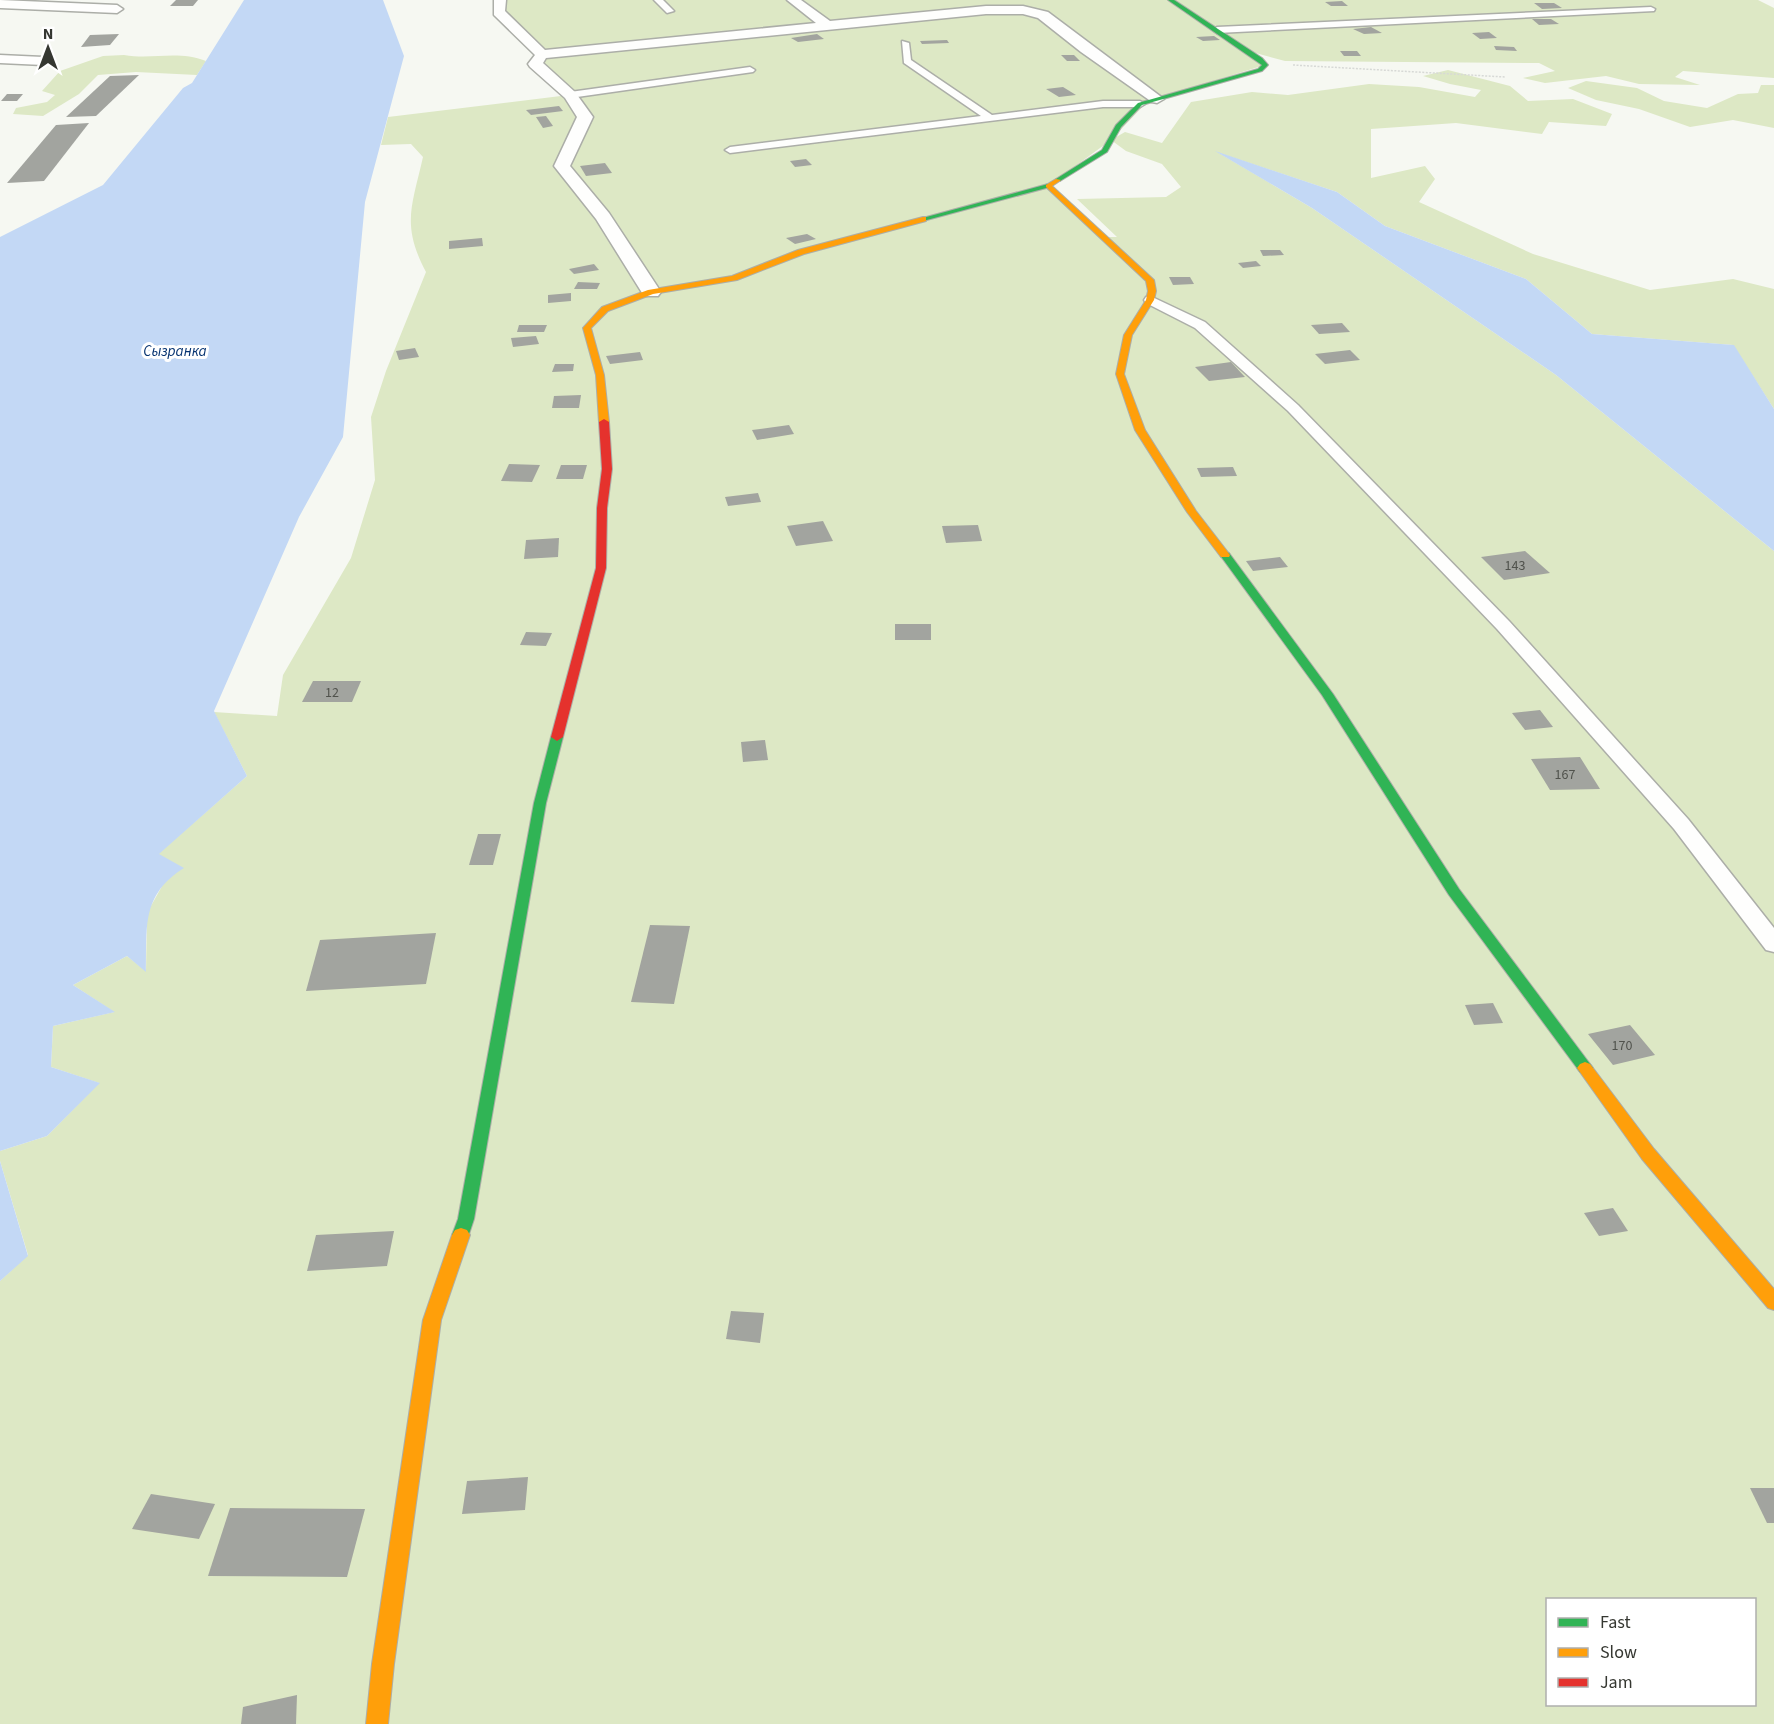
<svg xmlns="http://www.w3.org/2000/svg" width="1774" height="1724" viewBox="0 0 1774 1724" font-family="'Source Sans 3',sans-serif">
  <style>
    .green { fill: #dde8c5; fill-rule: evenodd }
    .water { fill: #c3d8f5 }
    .building { fill: #a2a49f }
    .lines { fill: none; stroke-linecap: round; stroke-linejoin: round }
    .lane-casing { stroke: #acaea8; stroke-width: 3 }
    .street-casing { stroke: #acaea8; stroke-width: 3 }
    .fast-casing { stroke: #acaea8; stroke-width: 2 }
    .slow-casing { stroke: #acaea8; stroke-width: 2 }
    .jam-casing { stroke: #acaea8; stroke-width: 2 }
    .path { stroke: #d7d9d6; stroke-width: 1.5; stroke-dasharray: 2 1.5; stroke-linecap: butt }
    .lane { fill: #fefefd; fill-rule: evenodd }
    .street { fill: #fefefd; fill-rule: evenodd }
    .fast { fill: #30b455; fill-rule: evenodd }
    .slow { fill: #ff9f0a; fill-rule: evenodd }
    .jam { fill: #e5322d; fill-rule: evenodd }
    .labels { text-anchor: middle; stroke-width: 6; stroke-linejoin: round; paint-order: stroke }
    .number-label { font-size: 14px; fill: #50524c }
    .far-water-label { font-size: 15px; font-style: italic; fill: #053270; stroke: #fff }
  </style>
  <rect width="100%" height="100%" fill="#f6f8f2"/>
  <g class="green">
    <path d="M500,0H1758L1774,8V78L1683,71L1675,77L1700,85L1639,84L1606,76L1545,83L1523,78L1555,71L1539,63L1285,61L1252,52L1265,65L1148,101L1111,140L1125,132L1162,143L1191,102L1252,92L1288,95L1369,84L1419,87L1475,97L1481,90L1450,84L1423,76L1448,70L1510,86L1528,101L1573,99L1612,114L1606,126L1549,122L1542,134L1456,123L1371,129V178L1425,166L1435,179L1419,202L1533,254L1650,290L1733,279L1774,289V409L1733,345L1592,334L1526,279L1385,226L1337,192L1219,153L1312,208L1556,375L1774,551V1724H0V1281L28,1255L0,1161V1151L47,1136L99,1083L51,1067L53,1026L114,1012L73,985L127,956L146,971L147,913L166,879L158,854L247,776L214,712L277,716L283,675L351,558L375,480L371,417L386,371L426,272C401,225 412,206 423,157L411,144L381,145L388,117L569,95L535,64L542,54L499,12ZM1111,140L1126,151L1162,164L1181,187L1166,197L1077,199L1117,237H1103L1048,186ZM1548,1600H1754V1704H1548Z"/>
    <path d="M124,55C153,60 177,50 206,61L197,75L136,72L98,75L79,94L43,116L13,114L16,108L47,102L55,95L42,91L60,71L103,56Z"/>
    <polygon points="1586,81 1637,88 1664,101 1707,108 1738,94 1758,93 1761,85 1774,85 1774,128 1733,120 1690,127 1639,109 1596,100 1568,88"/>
  </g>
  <g class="water">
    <path d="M244,0H383L404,56L365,202L343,437L299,517L214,711L247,776L159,854L184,868C141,895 147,927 146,972L127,956L73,985L115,1012L53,1026L51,1067L100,1083L47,1136L0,1151V237L103,185L183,88L192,83Z"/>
    <polygon points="1215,151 1337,192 1385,226 1526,279 1592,334 1734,345 1774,409 1774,551 1556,375 1312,208"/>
    <polygon points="0,1161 28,1256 0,1281"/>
  </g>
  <g class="building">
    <polygon points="176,0 198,0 193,6 170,6"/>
    <polygon points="1342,1 1348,6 1331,6 1325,2"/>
    <polygon points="1534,3 1554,3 1562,8 1542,9"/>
    <polygon points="1532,19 1551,19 1559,24 1539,25"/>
    <polygon points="1371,27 1382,33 1364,34 1353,29"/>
    <polygon points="1489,32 1497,38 1480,39 1472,33"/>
    <polygon points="119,34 110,45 81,47 90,35"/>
    <polygon points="817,34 824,39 798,42 791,38"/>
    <polygon points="1214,36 1220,40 1203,41 1196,37"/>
    <polygon points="947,40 949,43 922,44 920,41"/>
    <polygon points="1494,46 1514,47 1517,51 1496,50"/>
    <polygon points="1340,51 1357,51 1361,56 1344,56"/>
    <polygon points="1061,55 1074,55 1080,61 1067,61"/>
    <polygon points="139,75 96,116 66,117 110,76"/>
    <polygon points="1063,87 1076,95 1059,97 1046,89"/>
    <polygon points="7,94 23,94 17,101 1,101"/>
    <polygon points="559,106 563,111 531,115 526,110"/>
    <polygon points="546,116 553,126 543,128 536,117"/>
    <polygon points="89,123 44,181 7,183 56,125"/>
    <polygon points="806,159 812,165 795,167 790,161"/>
    <polygon points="605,163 612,173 586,176 580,166"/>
    <polygon points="807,234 816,239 795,244 786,238"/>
    <polygon points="482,238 483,246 449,249 449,241"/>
    <polygon points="1260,250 1280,250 1284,255 1263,256"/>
    <polygon points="1256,261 1261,266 1243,268 1238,263"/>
    <polygon points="594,264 599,270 574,274 569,269"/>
    <polygon points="1169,277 1190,277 1194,284 1173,285"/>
    <polygon points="578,282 600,283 597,289 574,289"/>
    <polygon points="571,293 571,301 548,303 548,295"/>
    <polygon points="1342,323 1350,332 1319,334 1311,325"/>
    <polygon points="519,325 547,325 544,332 517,332"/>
    <polygon points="536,336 539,344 513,347 511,338"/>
    <polygon points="415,348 419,357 399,360 396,351"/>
    <polygon points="1350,350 1360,360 1325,364 1315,354"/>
    <polygon points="640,352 643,360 610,364 606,356"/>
    <polygon points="1231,362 1245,377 1209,381 1195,367"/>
    <polygon points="555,364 574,364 573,371 552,372"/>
    <polygon points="581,395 579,408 552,408 554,396"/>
    <polygon points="789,425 794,434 757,440 752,430"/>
    <polygon points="509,464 540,465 532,482 501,481"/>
    <polygon points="561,465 587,465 583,479 556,479"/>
    <polygon points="1233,467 1237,476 1201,477 1197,468"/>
    <polygon points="758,493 761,502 728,506 725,497"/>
    <polygon points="823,521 833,541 796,546 787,526"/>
    <polygon points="978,525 982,541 946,543 942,526"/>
    <polygon points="559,538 558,557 524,559 526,540"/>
    <polygon points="1525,551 1550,573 1504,580 1481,557"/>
    <polygon points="1280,557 1288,567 1253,571 1246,561"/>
    <rect x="895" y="624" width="36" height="16"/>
    <polygon points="526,632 552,633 546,646 520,645"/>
    <polygon points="313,681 361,681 352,702 302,702"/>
    <polygon points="1540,710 1553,727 1525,730 1512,713"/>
    <polygon points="765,740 768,760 743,762 741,742"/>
    <polygon points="1580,757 1600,789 1550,790 1531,759"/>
    <polygon points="478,834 501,834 493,865 469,865"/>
    <polygon points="650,925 690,926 674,1004 631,1002"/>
    <polygon points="436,933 426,984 306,991 320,940"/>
    <polygon points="1493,1003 1503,1023 1474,1025 1465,1005"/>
    <polygon points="1630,1025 1655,1055 1613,1065 1588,1034"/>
    <polygon points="1613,1208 1628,1231 1599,1236 1584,1213"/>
    <polygon points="394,1231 387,1266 307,1271 316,1235"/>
    <polygon points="731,1311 764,1313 760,1343 726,1339"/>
    <polygon points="528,1477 525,1510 462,1514 467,1481"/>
    <polygon points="1750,1488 1774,1488 1774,1523 1767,1523"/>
    <polygon points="151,1494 215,1504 199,1539 132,1529"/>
    <polygon points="230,1508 365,1509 347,1577 208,1576"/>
    <polygon points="297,1695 296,1724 241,1724 243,1707"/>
  </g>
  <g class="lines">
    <g class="lane-casing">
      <g id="lane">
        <polygon points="654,0 663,0 674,11 667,13"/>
        <polygon points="1651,7 1655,9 1654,11 1217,33 1213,30 1217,27"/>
        <polygon points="902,41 909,43 911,60 992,115 1103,101 1140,101 1145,104 1140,107 1103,107 730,153 725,150 730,147 981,116 904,63"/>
        <polygon points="750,67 755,70 753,72 570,98 565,95 570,92"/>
        <polygon points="1150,296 1205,322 1298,405 1509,621 1688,819 1774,928 1774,952 1766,950 1674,829 1497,629 1288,411 1195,328 1146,303 1144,300 1146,297"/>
      </g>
    </g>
    <g class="street-casing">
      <g id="street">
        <polygon points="0,0 117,5 123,9 117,13 0,8"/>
        <polygon points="494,0 506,0 505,11 545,50 816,23 787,0 801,0 830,21 986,6 1023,6 1048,12 1164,99 1157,103 1152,102 1081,52 1038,18 1023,14 986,14 546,58 543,63 575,92 593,117 570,166 609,213 661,292 658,296 644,296 596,219 554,166 577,117 565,98 530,67 528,64 535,55 494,15"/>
        <polygon points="0,55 43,57 50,61 43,65 0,63"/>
      </g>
    </g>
    <g class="fast-casing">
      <g id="fast">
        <polygon points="1168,0 1174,0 1262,58 1268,65 1262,71 1142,105 1121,127 1107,152 1060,181 1056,181 1056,179 1102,150 1116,125 1138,103 1258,69 1262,65"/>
        <polygon points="1048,184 1050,187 923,221 919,219"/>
        <polygon points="1225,552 1229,553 1333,694 1459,889 1590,1064 1593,1068 1590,1072 1585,1074 1580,1072 1449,895 1322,695 1220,555"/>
        <polygon points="557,733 563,737 546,803 474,1219 467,1240 461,1242 455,1240 452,1235 458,1219 534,803 551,737"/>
      </g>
    </g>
    <g class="slow-casing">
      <g id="slow">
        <polygon points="1056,179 1061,180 1052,186 1154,280 1156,291 1154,300 1132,335 1124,374 1145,430 1196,511 1230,555 1229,557 1221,557 1187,512 1135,430 1116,374 1124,335 1146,300 1148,291 1146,281 1046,187 1046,185"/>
        <polygon points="923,217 926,217 926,221 804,254 737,280 653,294 608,311 591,328 604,375 609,422 604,425 599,422 596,375 583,328 602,307 648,290 732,276 798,250"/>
        <polygon points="1585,1062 1590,1064 1654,1149 1774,1289 1774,1310 1768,1308 1642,1159 1580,1072 1577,1068 1580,1064"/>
        <polygon points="461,1228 467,1230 470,1235 441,1320 394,1664 388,1724 366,1724 372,1664 423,1320 452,1235 455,1230"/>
      </g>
    </g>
    <g class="jam-casing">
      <polygon id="jam" points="604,419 609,422 612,469 607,508 606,568 563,737 557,741 551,737 596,568 597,508 602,469 599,422"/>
    </g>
    <polyline class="path" points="1293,65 1505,77"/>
    <use href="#lane" class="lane"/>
    <use href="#street" class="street"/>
    <use href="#fast" class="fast"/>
    <use href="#slow" class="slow"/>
    <use href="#jam" class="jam"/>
  </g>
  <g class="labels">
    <g class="number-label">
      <text x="1515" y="570">143</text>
      <text x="332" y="697">12</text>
      <text x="1565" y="779">167</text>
      <text x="1622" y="1050">170</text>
    </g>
    <g class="far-water-label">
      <text x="175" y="356">Сызранка</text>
    </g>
  </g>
  <rect x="1546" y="1598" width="210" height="108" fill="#ffffff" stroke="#aeafad" stroke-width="1.5"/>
  <rect x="1558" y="1618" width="30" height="9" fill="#30b455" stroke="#aeafad" stroke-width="1.5"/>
  <text x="1600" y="1628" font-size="18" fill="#353731">Fast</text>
  <rect x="1558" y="1648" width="30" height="9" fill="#ff9f0a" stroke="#aeafad" stroke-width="1.5"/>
  <text x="1600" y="1658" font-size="18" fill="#353731">Slow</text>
  <rect x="1558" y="1678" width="30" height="9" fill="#e5322d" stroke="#aeafad" stroke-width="1.5"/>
  <text x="1600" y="1688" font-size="18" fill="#353731">Jam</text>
  <g transform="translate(48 48)" stroke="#ffffff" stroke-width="4.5" paint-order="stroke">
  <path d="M0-4.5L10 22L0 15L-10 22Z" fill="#353731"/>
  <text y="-9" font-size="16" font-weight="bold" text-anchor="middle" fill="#353731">N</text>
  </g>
</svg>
